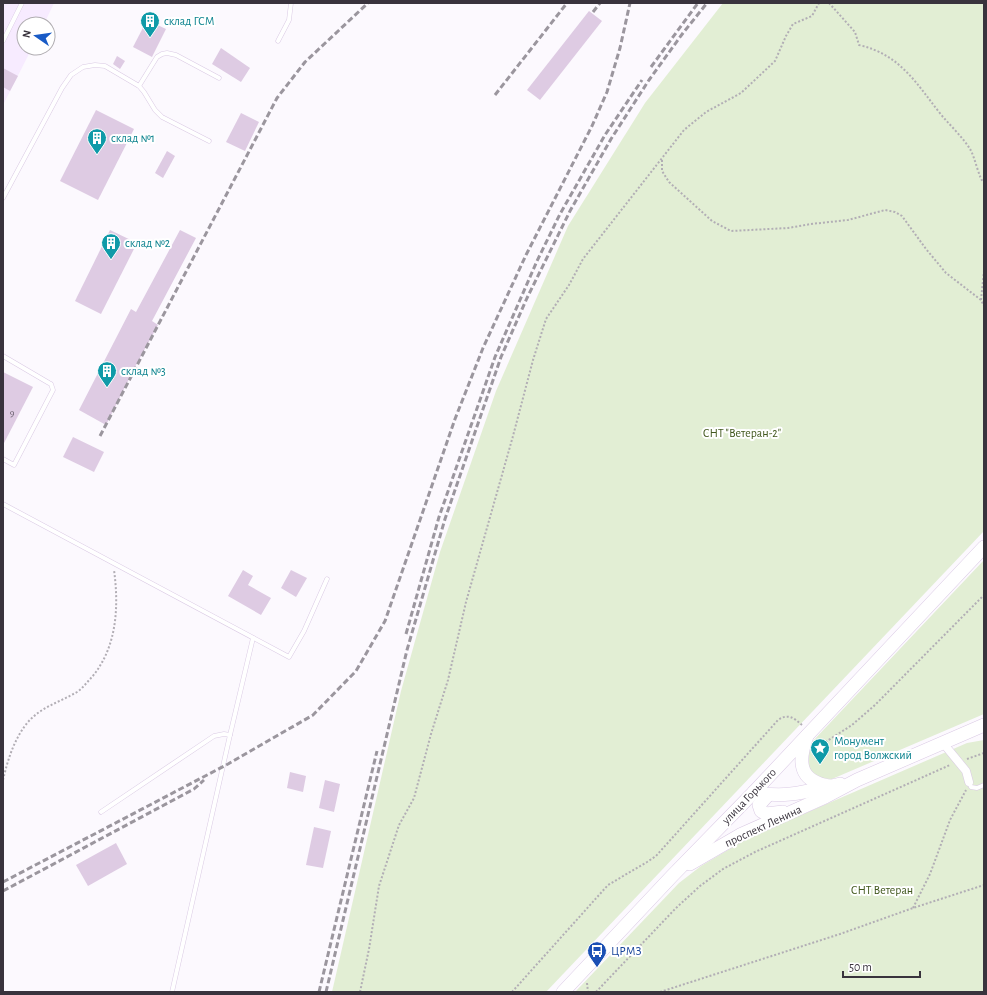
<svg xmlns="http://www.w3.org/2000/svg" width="987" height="995" viewBox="0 0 987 995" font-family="'Alegreya Sans',sans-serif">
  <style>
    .built { fill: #f7ebff }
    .green { fill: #e2eed4 }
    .building { fill: #decbe3 }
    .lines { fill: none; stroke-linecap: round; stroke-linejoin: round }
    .service-casing { stroke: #dacae4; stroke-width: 5 }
    .minor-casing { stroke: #dacae4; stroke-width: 9 }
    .primary-casing { stroke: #dacae4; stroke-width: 14 }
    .path { stroke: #b2aeb5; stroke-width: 2; stroke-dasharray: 2 2; stroke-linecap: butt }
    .service { stroke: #fff; stroke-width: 4 }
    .minor { stroke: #fff; stroke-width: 8 }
    .primary { stroke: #fff; stroke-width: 13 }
    .rail { stroke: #9b969e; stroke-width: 3; stroke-dasharray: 6 3; stroke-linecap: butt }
    .labels { text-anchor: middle; stroke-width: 4; stroke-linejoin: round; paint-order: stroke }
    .number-label { font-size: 10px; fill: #625966 }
    .culture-label { font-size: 12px; fill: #0d838f; stroke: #fff; text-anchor: start }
    .park-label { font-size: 12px; fill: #42581e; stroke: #fff }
    .street-label { font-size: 12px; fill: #39333d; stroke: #fff }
    .transit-label { font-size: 12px; fill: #164399; stroke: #fff; text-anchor: start }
  </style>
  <rect width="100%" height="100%" fill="#fcf9fe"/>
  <polygon class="built" points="3,3 54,3 44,24 24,24 24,48 32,48 3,105"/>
  <g class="green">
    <polygon points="723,3 984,3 984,531 546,992 332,992 401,691 440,552 496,391 568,226 645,103"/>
    <path d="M984,560V714L832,779C820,780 806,772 807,758C807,753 810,747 812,742Z"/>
    <polygon points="984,740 984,992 575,992 679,883 701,866 748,838 967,743"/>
  </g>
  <g class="building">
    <polygon points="589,11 602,21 540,100 527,90"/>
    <polygon points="147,20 166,29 152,57 133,47"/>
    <polygon points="221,48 250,68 241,82 212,64"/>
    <polygon points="117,56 125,61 120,69 113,64"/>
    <polygon points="3,68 18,76 10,91 3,87"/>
    <polygon points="96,110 134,129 98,200 60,181"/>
    <polygon points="241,113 259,122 245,151 226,142"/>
    <polygon points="167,151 175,156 163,178 155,173"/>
    <polygon points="110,230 137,243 101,314 75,301"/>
    <polygon points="180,230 196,238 152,321 158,325 135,367 106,425 79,410 131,309 136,312"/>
    <polygon points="3,372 33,387 3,445"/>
    <polygon points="73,437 104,452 94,472 63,457"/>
    <polygon points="243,570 253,576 248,585 271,598 261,615 228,596"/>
    <polygon points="291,570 307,578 296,597 281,588"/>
    <polygon points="290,772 306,776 303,792 287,788"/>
    <polygon points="325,780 340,784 334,812 319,808"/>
    <polygon points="314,827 331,831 323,868 306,865"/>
    <polygon points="116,843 127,864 88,886 76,865"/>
  </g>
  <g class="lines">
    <g class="service-casing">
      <g id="service">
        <polyline points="3,41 22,3"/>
        <polyline points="278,41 289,20 291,3"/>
        <polyline points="139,86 157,57 162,54 167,53 176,55 219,78"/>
        <polyline points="3,198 62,88 71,75 83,67 95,65 105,66 139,86 144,92 155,110 162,117 209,141"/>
        <polyline points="3,356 49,383 51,384 53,390 14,465 3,459"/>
        <polyline points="3,504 289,657 304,631 327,579"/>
        <polyline points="230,735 253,638"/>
        <polyline points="969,782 971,787 977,788 984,785"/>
        <polyline points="101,812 214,736 224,734 230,735 172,992"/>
      </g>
    </g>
    <g class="minor-casing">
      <polyline id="minor" points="943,743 966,771 969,782"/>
    </g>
    <g class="primary-casing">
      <g id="primary">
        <path d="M807,736C798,761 798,781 829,786"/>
        <path d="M754,792C786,799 808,791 840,784"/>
        <polyline points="768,795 759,805 761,811 766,814 783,812"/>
        <polyline points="690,864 740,835 825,797 857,780 984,725"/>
        <polyline points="563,992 672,876 754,792 984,547"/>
      </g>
    </g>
    <g class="path">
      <path d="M829,3L855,32L859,45C902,55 917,85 943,117C952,127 963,138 970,149C975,157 979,179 984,183"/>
      <polyline points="662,160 662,171 669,182 712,221 731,231 788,228 811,224 848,220 885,210 895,212 902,216 926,249 946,273 981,300 984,306"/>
      <polyline points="981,300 984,271"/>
      <polyline points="818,741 824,743 852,725 875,705 984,595"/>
      <polyline points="967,759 984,753"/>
      <path d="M3,780C8,759 14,739 28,722C41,707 60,702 77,692C83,688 87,682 92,677C117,647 119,607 114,570"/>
      <polyline points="913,908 930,874 950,820 966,790"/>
      <polyline points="587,983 588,992"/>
      <polyline points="360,992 369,949 379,886 399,825 414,798 431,734 448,680 466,602 513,436 533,360 546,319 569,285 583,259 684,130 706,112 741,93 775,61 786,36 793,24 812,16 819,3"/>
      <path d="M512,992L608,885L647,862L656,856L778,720C788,713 794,718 802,725"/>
      <polyline points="596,992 676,908 700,886 723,869 755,852 950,765"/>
      <polyline points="660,992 840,934 913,908 984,885"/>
    </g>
    <use href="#service" class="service"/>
    <use href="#minor" class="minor"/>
    <use href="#primary" class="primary"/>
    <g class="rail">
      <polyline points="593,12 600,3"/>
      <polyline points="651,67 698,3"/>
      <polyline points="495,95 567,3"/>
      <polyline points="100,436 277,98 305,62 368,3"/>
      <polyline points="406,634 439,517 495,357 537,261 560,214 605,135 642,80"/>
      <polyline points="3,882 228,764 313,715 356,671 385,621 455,419 483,348 526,255 592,126 607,92 620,48 630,3"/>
      <polyline points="3,891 194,789 204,780"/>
      <polyline points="319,992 377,751"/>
      <polyline points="326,992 407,650 445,519 501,357 527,298 570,211 611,139 649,80 683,33 707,3"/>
    </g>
  </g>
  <defs>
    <g id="building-pin" transform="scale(1)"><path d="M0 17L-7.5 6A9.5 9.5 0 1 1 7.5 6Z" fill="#0f9aa8" stroke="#fff"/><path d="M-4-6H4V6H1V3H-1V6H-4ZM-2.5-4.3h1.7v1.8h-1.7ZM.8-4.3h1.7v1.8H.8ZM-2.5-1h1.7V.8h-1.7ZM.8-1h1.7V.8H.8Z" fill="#fff"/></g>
    <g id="sight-pin" transform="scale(1)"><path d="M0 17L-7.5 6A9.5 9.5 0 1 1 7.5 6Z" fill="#0f9aa8" stroke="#fff"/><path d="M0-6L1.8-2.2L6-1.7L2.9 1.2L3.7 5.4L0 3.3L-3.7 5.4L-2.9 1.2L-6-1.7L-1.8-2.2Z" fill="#fff"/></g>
    <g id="bus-pin" transform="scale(1)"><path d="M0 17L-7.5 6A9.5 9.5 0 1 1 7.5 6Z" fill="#1a4fb4" stroke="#fff"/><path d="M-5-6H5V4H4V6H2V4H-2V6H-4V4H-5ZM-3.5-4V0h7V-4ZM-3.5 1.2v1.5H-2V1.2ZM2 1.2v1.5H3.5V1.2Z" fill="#fff"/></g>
  </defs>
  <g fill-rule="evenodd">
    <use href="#building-pin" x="150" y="21"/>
    <use href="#building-pin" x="97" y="138"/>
    <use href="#building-pin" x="111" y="243"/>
    <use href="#building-pin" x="107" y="371"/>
    <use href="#sight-pin" x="820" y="748"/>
    <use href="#bus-pin" x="597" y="951"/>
  </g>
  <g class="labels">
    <g class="number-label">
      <text x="12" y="416">9</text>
    </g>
    <g class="culture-label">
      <text x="164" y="25">склад ГСМ</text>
      <text x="111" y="142">склад №1</text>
      <text x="125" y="247">склад №2</text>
      <text x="121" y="375">склад №3</text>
      <text x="834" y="745">Монумент<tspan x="834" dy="14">город Волжский</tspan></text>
    </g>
    <g class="park-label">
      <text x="742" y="437">СНТ "Ветеран-2"</text>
      <text x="882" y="894">СНТ Ветеран</text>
    </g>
    <g class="street-label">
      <text transform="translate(749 796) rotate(-46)" y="4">улица Горького</text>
      <text transform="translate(763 826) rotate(-25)" y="4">проспект Ленина</text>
    </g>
    <g class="transit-label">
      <text x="611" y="955">ЦРМЗ</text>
    </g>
  </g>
  <rect width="987" height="995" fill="none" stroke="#39333d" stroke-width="8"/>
  <g transform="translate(36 36) rotate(283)"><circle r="19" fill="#ffffff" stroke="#b0adb1"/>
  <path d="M0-3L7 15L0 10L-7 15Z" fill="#195bc6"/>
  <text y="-6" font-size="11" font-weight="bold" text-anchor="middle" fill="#39333d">N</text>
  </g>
  <path d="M843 971v6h77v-6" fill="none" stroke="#39333d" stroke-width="2"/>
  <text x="849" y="971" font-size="12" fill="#39333d" stroke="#ffffff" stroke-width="3" paint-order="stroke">50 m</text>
</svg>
